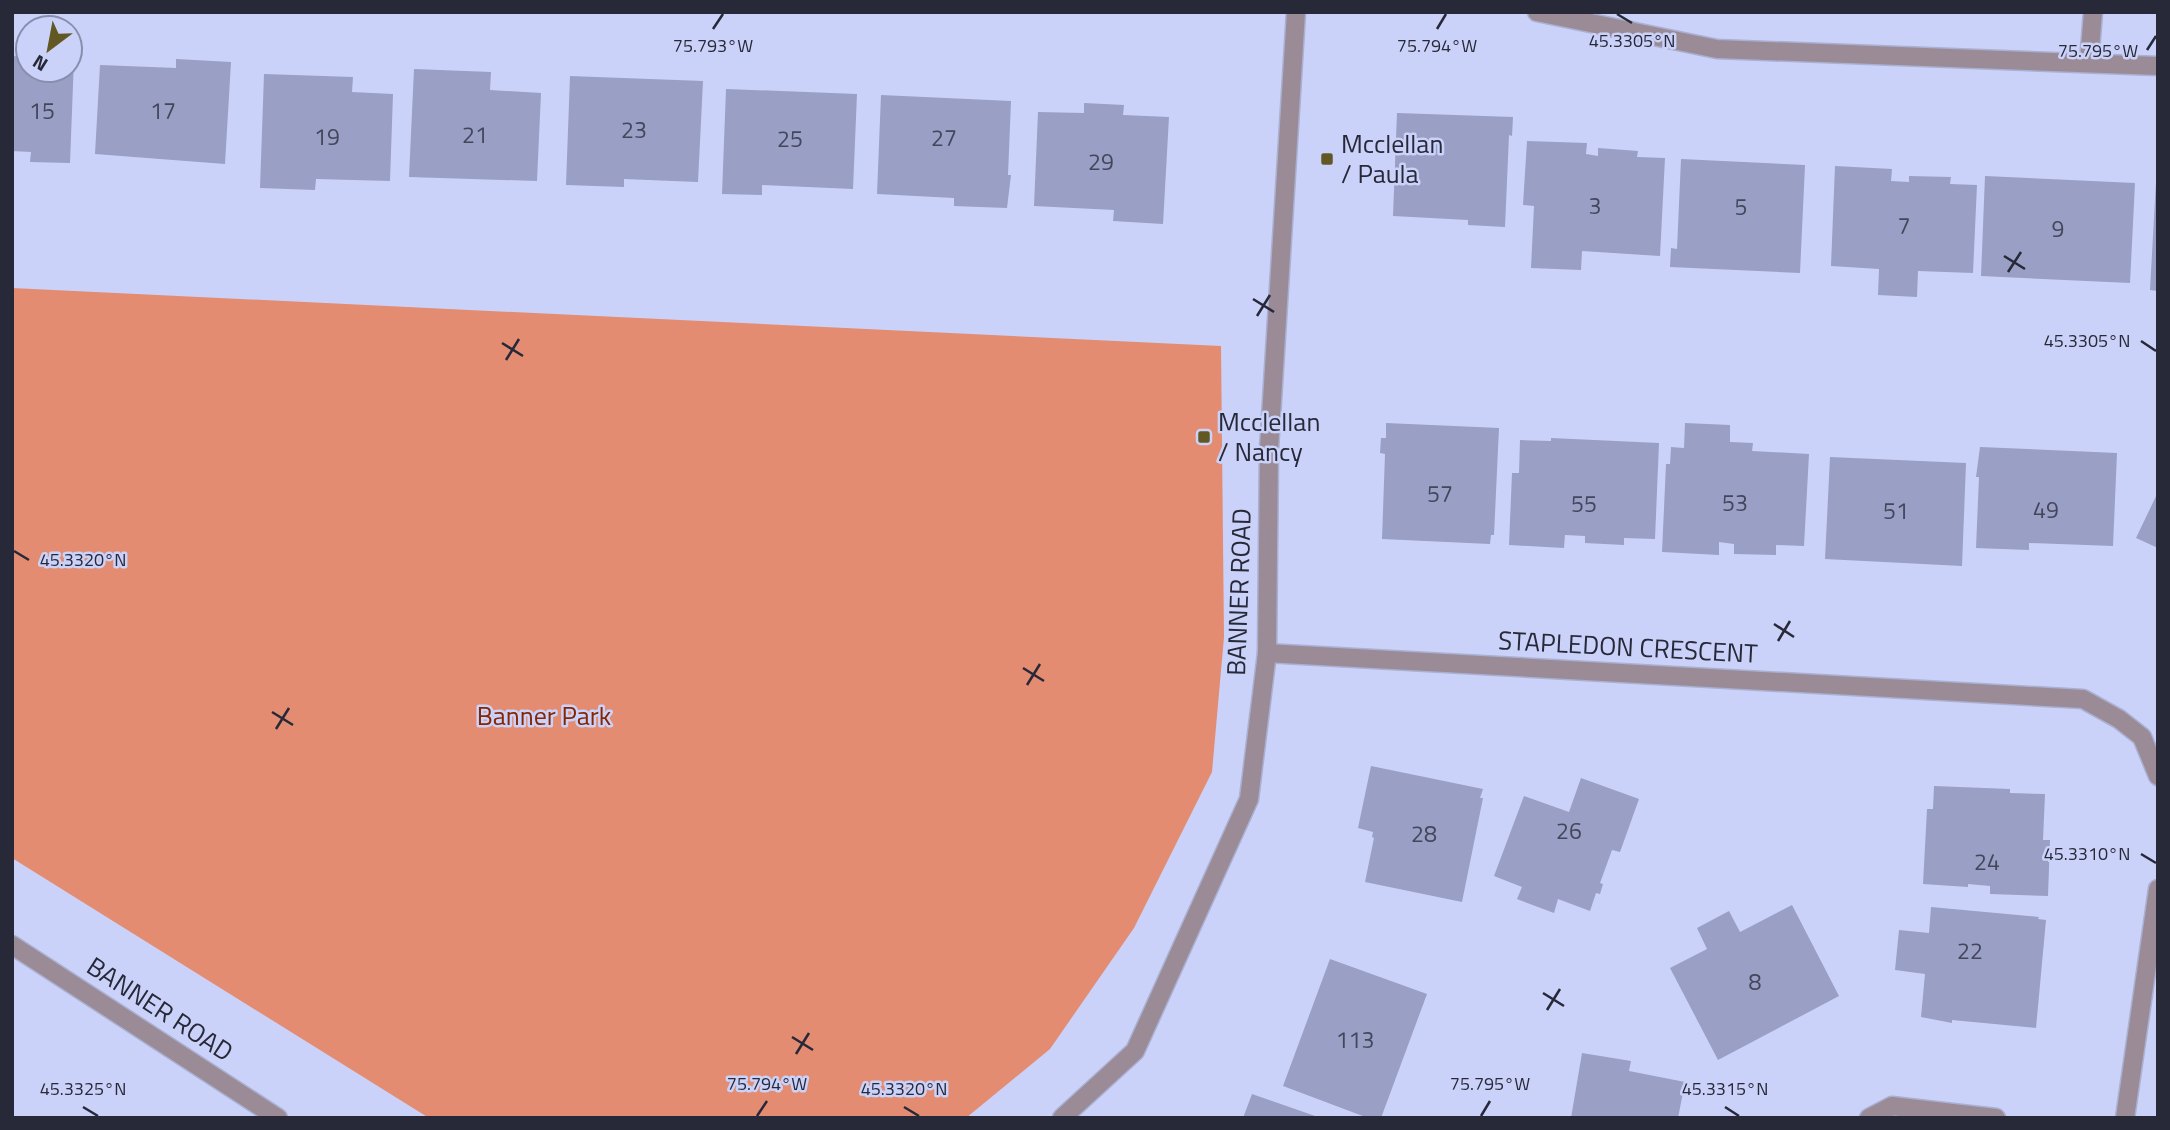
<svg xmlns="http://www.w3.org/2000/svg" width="2170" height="1130" viewBox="0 0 2170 1130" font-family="'Titillium Web',sans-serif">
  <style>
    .green { fill: #e38c72 }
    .building { fill: #999fc5 }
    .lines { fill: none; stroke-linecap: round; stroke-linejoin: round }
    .minor-casing { stroke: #aab0d2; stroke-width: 21 }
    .minor { stroke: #9b8b96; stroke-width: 18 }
    .ticks { fill: none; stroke: #272938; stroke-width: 2.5 }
    .poi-dot { fill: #625824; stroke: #cbd2f9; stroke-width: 2.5 }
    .labels { text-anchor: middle; stroke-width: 5; stroke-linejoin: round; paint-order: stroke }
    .number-label { font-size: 23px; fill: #44465b }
    .poi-label { font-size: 26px; fill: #272938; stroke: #cbd2f9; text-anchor: start }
    .street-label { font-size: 26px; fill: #272938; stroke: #cbd2f9 }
    .park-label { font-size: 26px; fill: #862500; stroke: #cbd2f9 }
    .ticks-label { font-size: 18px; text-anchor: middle; fill: #272938; stroke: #cbd2f9; stroke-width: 5; stroke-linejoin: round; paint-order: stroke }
  </style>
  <rect width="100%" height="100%" fill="#cbd2f9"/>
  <polygon class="green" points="12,288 1221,346 1224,637 1212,772 1134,928 1050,1049 966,1118 429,1118 12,858"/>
  <g class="building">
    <polygon points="12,56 28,57 28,70 70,70 70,59 74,59 70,163 30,162 31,152 12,151"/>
    <polygon points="176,59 231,62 225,164 95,154 100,65 176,68"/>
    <polygon points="414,69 491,72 490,90 541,93 537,181 409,177"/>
    <polygon points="264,74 353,77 352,92 393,94 390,181 316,179 315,190 260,188"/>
    <polygon points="570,76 703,81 698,182 624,179 624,187 566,185"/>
    <polygon points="726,89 857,94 853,189 762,185 762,195 722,194"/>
    <polygon points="881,95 1011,101 1008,175 1011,175 1007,208 954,206 954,198 877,194"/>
    <polygon points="1084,103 1124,105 1123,115 1169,117 1163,224 1113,221 1114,210 1034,206 1038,112 1084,113"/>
    <polygon points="1397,113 1513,117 1512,136 1509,135 1505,227 1468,225 1468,220 1393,216"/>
    <polygon points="1527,141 1587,143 1586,154 1598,156 1598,148 1638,151 1637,157 1665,158 1660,256 1582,251 1581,270 1531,268 1534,206 1523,205"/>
    <polygon points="1681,159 1805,165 1800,273 1670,267 1671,248 1677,249"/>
    <polygon points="1835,166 1892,169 1891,181 1909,182 1909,176 1951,177 1950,184 1977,185 1973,273 1918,271 1917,297 1878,295 1879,269 1831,266"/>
    <polygon points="1985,176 2135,183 2130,283 1981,276"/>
    <polygon points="2156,182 2158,182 2158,291 2150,290"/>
    <polygon points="1386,423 1499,428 1494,535 1491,535 1490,544 1382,539 1385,454 1380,453 1381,438 1386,438"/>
    <polygon points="1685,423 1730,425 1730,442 1753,443 1752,451 1809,454 1804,546 1776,545 1776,555 1734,554 1734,544 1719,542 1719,555 1662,552 1666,464 1670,464 1671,447 1684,448"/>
    <polygon points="1551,438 1659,443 1655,539 1624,538 1624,545 1585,543 1585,536 1565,535 1564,548 1509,545 1512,473 1519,473 1520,440 1551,441"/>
    <polygon points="1980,447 2117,453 2113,546 2029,543 2029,550 1976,548 1979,477 1976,477"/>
    <polygon points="1830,457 1966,463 1962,566 1825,559"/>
    <polygon points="2158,492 2158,548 2136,538"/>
    <polygon points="1371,766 1483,789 1480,798 1483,798 1462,902 1365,882 1374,838 1372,837 1373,832 1358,828"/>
    <polygon points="1581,778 1639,799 1620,852 1612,850 1600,883 1603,884 1600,894 1596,893 1590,911 1558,899 1554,913 1517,899 1522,887 1494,876 1524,796 1569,812"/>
    <polygon points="1934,786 2010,789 2010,793 2045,794 2043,840 2050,840 2048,896 1990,894 1990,886 1968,884 1968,887 1923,884 1927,809 1933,809"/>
    <polygon points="1792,905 1839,996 1718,1060 1670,968 1707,949 1697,928 1729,911 1740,932"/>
    <polygon points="1931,907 2039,917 2038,919 2046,920 2036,1028 1952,1020 1952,1023 1921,1017 1925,974 1895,970 1899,930 1929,933"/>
    <polygon points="1330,959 1427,994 1381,1118 1368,1118 1283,1086"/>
    <polygon points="1582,1053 1631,1061 1629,1071 1685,1082 1678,1118 1571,1118"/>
    <polygon points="1252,1094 1318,1117 1318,1118 1243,1118"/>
  </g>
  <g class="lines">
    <g class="minor-casing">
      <g id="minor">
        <polyline points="1537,12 1717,49 2158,66"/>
        <polyline points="2089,62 2093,12"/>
        <polyline points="1267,653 2083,699 2119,719 2142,737 2158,776"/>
        <polyline points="12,945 278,1118"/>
        <polyline points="1062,1118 1135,1051 1249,799 1267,653 1269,449 1296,12"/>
        <polyline points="1869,1118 1892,1106 1996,1118"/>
        <polyline points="2125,1118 2158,889"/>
      </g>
    </g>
    <use href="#minor" class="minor"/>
  </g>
  <path class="ticks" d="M1617,14L1632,23M713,29L723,14M1437,29L1446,14M2147,50L2156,36M2004,256L2025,269M2008,272L2021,252M1253,299L1274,312M1257,316L1270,295M2141,341L2156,351M502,343L523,356M506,360L519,339M14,551L29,560M1774,624L1794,637M1778,641L1790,621M1023,668L1044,681M1027,685L1040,664M272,712L293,725M276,729L289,708M2141,854L2156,863M1543,993L1564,1006M1547,1010L1560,989M792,1037L813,1050M796,1054L809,1033M83,1107L98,1116M904,1107L919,1116M1725,1107L1739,1116M757,1116L767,1101M1481,1116L1490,1101"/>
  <g class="poi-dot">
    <rect x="1320" y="152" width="14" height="14" rx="3.5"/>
    <rect x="1197" y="430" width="14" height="14" rx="3.5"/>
  </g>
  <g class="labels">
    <g class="number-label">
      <text x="42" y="119">15</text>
      <text x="163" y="119">17</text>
      <text x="634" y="138">23</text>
      <text x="475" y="143">21</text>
      <text x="327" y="145">19</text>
      <text x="944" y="146">27</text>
      <text x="790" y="147">25</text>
      <text x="1101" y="170">29</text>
      <text x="1595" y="214">3</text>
      <text x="1741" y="215">5</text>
      <text x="1904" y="234">7</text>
      <text x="2058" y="237">9</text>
      <text x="1440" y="502">57</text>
      <text x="1735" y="511">53</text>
      <text x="1584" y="512">55</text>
      <text x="2046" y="518">49</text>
      <text x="1896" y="519">51</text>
      <text x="1569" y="839">26</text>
      <text x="1424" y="842">28</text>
      <text x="1987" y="870">24</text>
      <text x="1970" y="959">22</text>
      <text x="1755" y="990">8</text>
      <text x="1355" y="1048">113</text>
    </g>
    <g class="poi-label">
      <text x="1341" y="153">Mcclellan<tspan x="1341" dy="30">/ Paula</tspan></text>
      <text x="1218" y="431">Mcclellan<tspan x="1218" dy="30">/ Nancy</tspan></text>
    </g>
    <g class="street-label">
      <text transform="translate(1239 592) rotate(-88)" y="9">BANNER ROAD</text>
      <text transform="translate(1628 647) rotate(3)" y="9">STAPLEDON CRESCENT</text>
      <text transform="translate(160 1009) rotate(33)" y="9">BANNER ROAD</text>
    </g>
    <g class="park-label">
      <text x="544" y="725">Banner Park</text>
    </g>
  </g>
  <g class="ticks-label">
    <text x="1632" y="47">45.3305°N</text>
    <text x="713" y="52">75.793°W</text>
    <text x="1437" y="52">75.794°W</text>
    <text x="2098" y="57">75.795°W</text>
    <text x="2087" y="347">45.3305°N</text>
    <text x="83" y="566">45.3320°N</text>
    <text x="2087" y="860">45.3310°N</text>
    <text x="767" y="1090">75.794°W</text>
    <text x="1490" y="1090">75.795°W</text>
    <text x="83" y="1095">45.3325°N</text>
    <text x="904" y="1095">45.3320°N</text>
    <text x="1725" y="1095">45.3315°N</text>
  </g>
  <rect width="2170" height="1130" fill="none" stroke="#272938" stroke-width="28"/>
  <g transform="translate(49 49) rotate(212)"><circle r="33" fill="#cbd2f9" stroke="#898eac" stroke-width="2"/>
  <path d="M0-5L12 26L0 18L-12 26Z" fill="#625824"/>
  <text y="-10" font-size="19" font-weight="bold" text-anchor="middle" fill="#272938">N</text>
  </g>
</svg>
